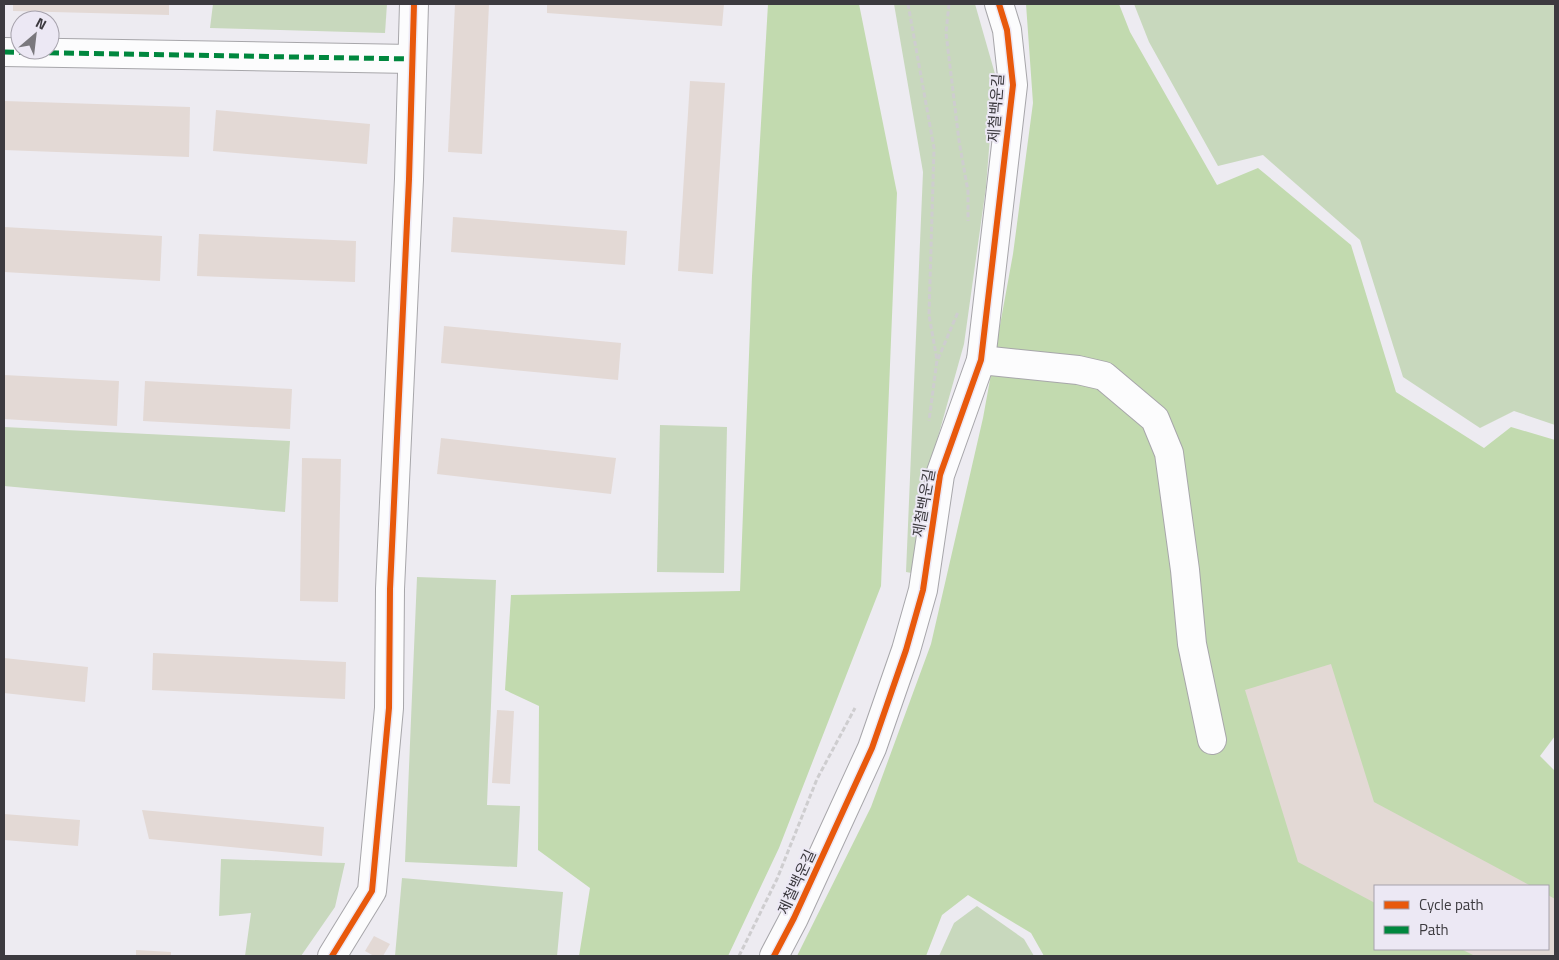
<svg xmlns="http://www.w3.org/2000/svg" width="1559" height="960" viewBox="0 0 1559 960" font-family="'Titillium Web','Noto Sans KR',sans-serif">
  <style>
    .green { fill: #c8d8bd }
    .forest { fill: #c2daaf; fill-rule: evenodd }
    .building { fill: #e3d9d5 }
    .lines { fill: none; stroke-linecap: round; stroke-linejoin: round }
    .minor-casing { stroke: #a7a6aa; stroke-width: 30 }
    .path { stroke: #cecdcf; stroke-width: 3; stroke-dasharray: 5 2.5; stroke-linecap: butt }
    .minor { stroke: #fcfcfd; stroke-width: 28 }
    .quiet { stroke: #00873e; stroke-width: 5; stroke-dasharray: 10 5; stroke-linecap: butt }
    .cycleway-casing { stroke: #ece8f4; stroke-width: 9 }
    .cycleway { stroke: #e8590c; stroke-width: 6 }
    .labels { text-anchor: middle; stroke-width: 4; stroke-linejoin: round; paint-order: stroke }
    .street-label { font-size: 15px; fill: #3c3a3f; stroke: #ece8f4 }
  </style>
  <rect width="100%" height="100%" fill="#edebf1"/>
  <g class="green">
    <polygon points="213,4 387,4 385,33 210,28"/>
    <polygon points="894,4 975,4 995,74 986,187 964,344 931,462 917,574 906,572 923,172"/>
    <polygon points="1134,4 1555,4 1555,425 1514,411 1480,428 1403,377 1360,240 1263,155 1218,166 1149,42"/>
    <polygon points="660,425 727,427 724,573 657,572"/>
    <polygon points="4,427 290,441 285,512 4,486"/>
    <polygon points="417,577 496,580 487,805 520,806 517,867 405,862"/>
    <polygon points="221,859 345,863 335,907 301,956 245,956 251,913 219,916"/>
    <polygon points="402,878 563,892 557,956 395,956"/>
    <polygon points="977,906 1024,939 1034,956 939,956 954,923"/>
  </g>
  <g class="forest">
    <polygon points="768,4 859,4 897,193 881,586 779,848 728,956 579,956 590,888 538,850 539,706 505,690 511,595 740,591 752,276"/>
    <path d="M1026,4H1119L1130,32L1217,185L1258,168L1351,245L1396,392L1484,448L1511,427L1555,440V736L1540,756L1555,771V956H1044L1031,933L968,895L942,915L926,956H797L871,807L931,644L983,418L1013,254L1033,103ZM1375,886H1548V949H1375Z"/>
  </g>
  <g class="building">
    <polygon points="13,4 169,4 169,15 13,11"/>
    <polygon points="455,4 489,4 482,154 448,152"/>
    <polygon points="547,4 724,4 722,26 547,13"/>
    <polygon points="690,81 725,83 713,274 678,271"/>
    <polygon points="4,101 190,107 189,157 4,150"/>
    <polygon points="216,110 370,124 367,164 213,151"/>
    <polygon points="453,217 627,231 625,265 451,252"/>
    <polygon points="4,227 162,236 160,281 4,272"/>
    <polygon points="199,234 356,241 355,282 197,276"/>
    <polygon points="444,326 621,343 618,380 441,363"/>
    <polygon points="4,375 119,381 117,426 4,419"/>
    <polygon points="145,381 292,389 290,429 143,421"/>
    <polygon points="441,438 616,458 611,494 437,474"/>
    <polygon points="302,458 341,459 338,602 300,601"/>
    <polygon points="153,653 346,662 345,699 152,690"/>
    <polygon points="4,658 88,667 85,702 4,693"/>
    <polygon points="1331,664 1374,802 1531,886 1375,886 1375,903 1298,862 1245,690"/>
    <polygon points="497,710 514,711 510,784 492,783"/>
    <polygon points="142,810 324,827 322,856 149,839"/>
    <polygon points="4,814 80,820 78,846 4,840"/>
    <polygon points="1548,895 1555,899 1555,956 1475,956 1461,949 1548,949"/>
    <polygon points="374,936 390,944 383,956 374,956 365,951"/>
    <polygon points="136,950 171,952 171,956 136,956"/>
  </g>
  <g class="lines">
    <g class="minor-casing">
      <g id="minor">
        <polyline points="4,52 412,59"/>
        <polyline points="981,360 1078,370 1104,376 1155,419 1169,453 1185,570 1192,644 1212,740"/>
        <polyline points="332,956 372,891 389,708 390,589 409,179 414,4"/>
        <polyline points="774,956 794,918 872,748 906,650 923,590 940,475 981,360 1013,85 1007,30 999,4"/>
      </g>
    </g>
    <g class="path">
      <polyline points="908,4 934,148 929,315 937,360 929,421"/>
      <polyline points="949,4 946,33 959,141 968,191 968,221"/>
      <polyline points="938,359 958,312"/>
      <polyline points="739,956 777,879 817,779 855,708"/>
    </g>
    <use href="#minor" class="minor"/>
    <polyline class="quiet" points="4,52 412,59"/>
    <g class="cycleway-casing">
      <g id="cycleway">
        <polyline points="332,956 372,891 389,708 390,589 409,179 414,4"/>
        <polyline points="774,956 794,918 872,748 906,650 923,590 940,475 981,360 1013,85 1007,30 999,4"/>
      </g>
    </g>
    <use href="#cycleway" class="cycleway"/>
  </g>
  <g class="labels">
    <g class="street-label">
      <text transform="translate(996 108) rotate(-86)" y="5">제철백운길</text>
      <text transform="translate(924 503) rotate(-80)" y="5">제철백운길</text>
      <text transform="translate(797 882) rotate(-65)" y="5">제철백운길</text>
    </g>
  </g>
  <rect width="1559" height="960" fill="none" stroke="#3c3a3f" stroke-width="10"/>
  <rect x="1374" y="885" width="175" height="65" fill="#ece8f4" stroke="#a6a2ac"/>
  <rect x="1384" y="901" width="25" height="8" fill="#e8590c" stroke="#a6a2ac"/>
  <text x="1419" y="910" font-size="15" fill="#3c3a3f">Cycle path</text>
  <rect x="1384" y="926" width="25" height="8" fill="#00873e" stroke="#a6a2ac"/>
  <text x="1419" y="935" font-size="15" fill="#3c3a3f">Path</text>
  <g transform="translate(35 35) rotate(28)"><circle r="24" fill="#ece8f4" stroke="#a6a2ac"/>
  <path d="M0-4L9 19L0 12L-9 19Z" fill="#7a787d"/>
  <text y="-8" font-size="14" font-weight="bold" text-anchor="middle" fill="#3c3a3f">N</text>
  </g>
</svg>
